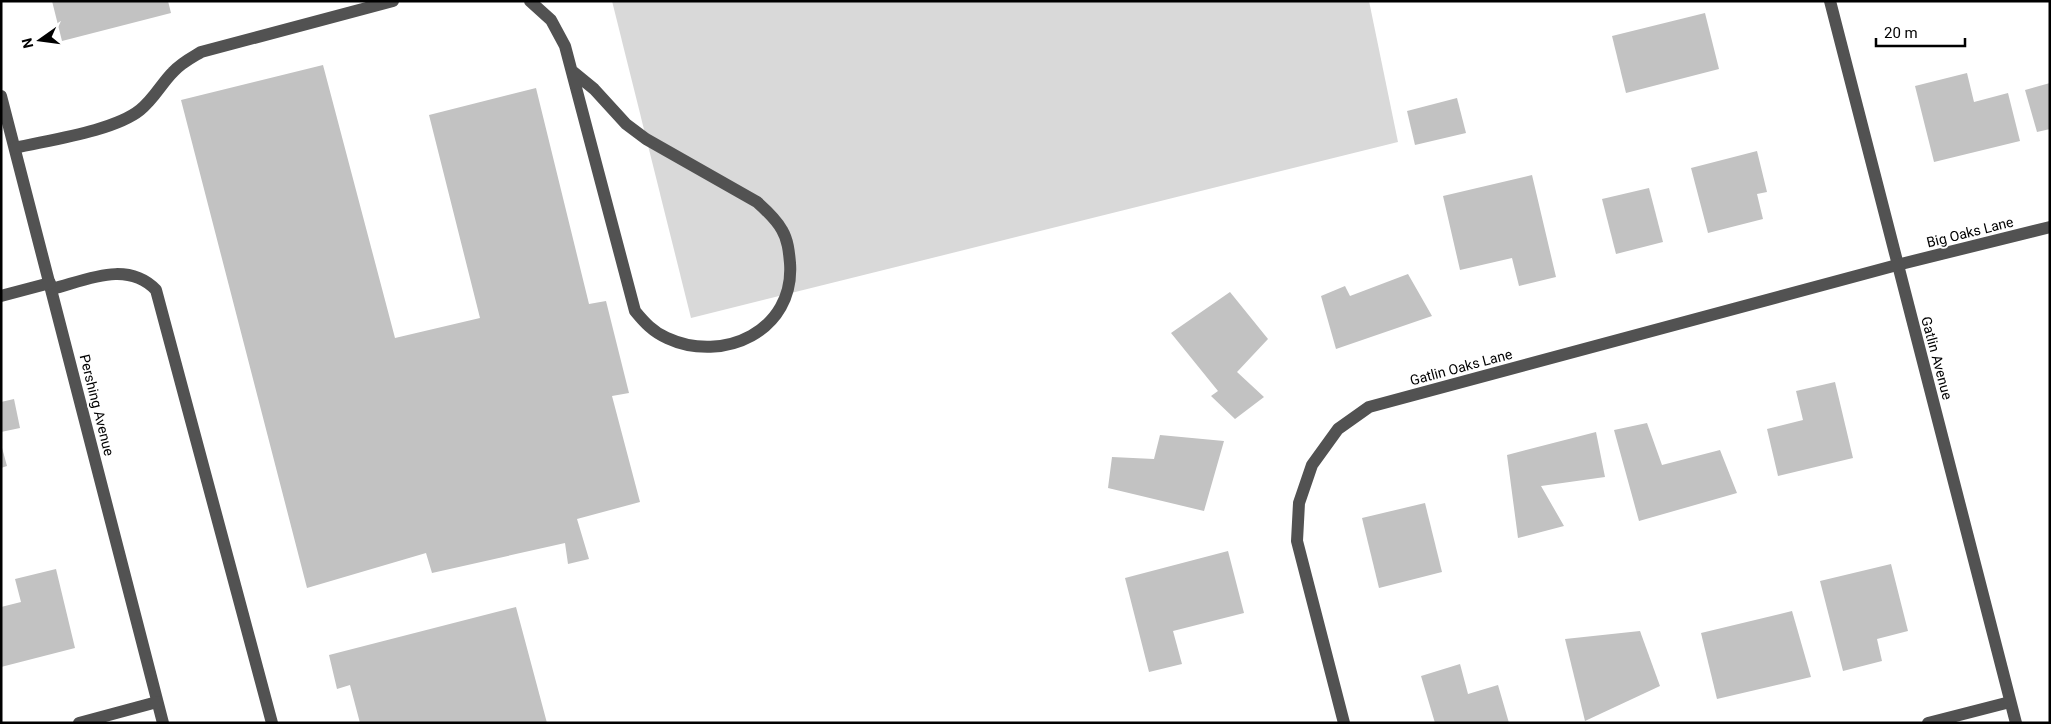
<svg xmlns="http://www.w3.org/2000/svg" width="2051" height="724" viewBox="0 0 2051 724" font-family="Roboto,sans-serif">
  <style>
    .green { fill: #d9d9d9 }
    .building { fill: #c2c2c2 }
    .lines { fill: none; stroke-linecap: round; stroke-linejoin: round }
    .minor { stroke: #525252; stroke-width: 12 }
    .labels { text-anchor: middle; stroke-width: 4; stroke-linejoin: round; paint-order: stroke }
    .street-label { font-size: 14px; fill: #000; stroke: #fff }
  </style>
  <rect width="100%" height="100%" fill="#fff"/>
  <polygon class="green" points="612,1 1369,1 1398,142 691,318"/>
  <g class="building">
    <polygon points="52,1 168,1 171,13 62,41"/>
    <polygon points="1705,13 1719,69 1626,93 1612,36"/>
    <polygon points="323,65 395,338 480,318 429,115 536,88 589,304 606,301 629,393 612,396 640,502 577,519 589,559 568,564 565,543 432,573 426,553 307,588 181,100"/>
    <polygon points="1967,73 1974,102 2008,93 2020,141 1934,162 1915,86"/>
    <polygon points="2050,83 2050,129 2037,132 2025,90"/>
    <polygon points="1457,98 1466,133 1415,145 1407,111"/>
    <polygon points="1757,151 1767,192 1757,194 1763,219 1708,233 1691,168"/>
    <polygon points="1532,175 1556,277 1519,286 1512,258 1460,270 1443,196"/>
    <polygon points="1649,188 1663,242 1616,254 1602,199"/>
    <polygon points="1408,274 1432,316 1336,349 1321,296 1345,286 1350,296"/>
    <polygon points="1230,292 1268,339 1237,372 1264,397 1235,419 1211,396 1218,391 1171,333"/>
    <polygon points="1835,382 1853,458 1778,476 1767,429 1803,420 1796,391"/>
    <polygon points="14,399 20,428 1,432 1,402"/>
    <polygon points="1647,423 1662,465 1720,450 1737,493 1639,521 1614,430"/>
    <polygon points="1596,432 1605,477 1541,486 1564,526 1518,538 1507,455"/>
    <polygon points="1160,435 1224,441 1204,511 1108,488 1112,457 1154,459"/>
    <polygon points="1,444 7,466 1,468"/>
    <polygon points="1425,503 1442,572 1379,588 1362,518"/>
    <polygon points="1228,551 1244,613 1173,631 1182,664 1149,672 1125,578"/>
    <polygon points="1891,564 1908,631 1877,639 1882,661 1843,671 1820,581"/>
    <polygon points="56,569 75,648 1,667 1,607 21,602 15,579"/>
    <polygon points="516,607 547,723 360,723 350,685 337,689 329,655"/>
    <polygon points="1792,611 1811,677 1717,699 1701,633"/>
    <polygon points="1640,631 1660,686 1585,721 1565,639"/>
    <polygon points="1460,664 1468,694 1498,685 1509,723 1435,723 1421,676"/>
  </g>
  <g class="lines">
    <g class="minor">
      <path d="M530,1L551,20L565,46L635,311C644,322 653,332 667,338C723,364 795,331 790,263C789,252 788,240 782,230C776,219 766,210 757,202L646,139L626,124L594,89L572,71"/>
      <polyline points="1830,1 2016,723"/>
      <polyline points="1,96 163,723"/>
      <path d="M15,148C49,140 114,131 140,110C154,99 161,84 173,72C181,63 191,58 201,52L393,1"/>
      <path d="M52,289C87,280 127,260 156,290L272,723"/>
      <polyline points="1,296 50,283"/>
      <polyline points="79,723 157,702"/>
      <polyline points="1344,723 1297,541 1299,503 1312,465 1338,429 1369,407 1897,265 2050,227"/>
      <polyline points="1928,723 2010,702"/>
    </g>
  </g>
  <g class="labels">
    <g class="street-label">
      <text transform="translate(1970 232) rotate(-14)" y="5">Big Oaks Lane</text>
      <text transform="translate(1937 358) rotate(75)" y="5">Gatlin Avenue</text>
      <text transform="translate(1461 367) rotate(-15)" y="5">Gatlin Oaks Lane</text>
      <text transform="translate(97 405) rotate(76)" y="5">Pershing Avenue</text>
    </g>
  </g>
  <rect width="2051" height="724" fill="none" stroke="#000000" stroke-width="5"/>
  <g transform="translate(40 40) rotate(256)" stroke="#ffffff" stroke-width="4" paint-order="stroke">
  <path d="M0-4L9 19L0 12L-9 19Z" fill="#000000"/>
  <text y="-8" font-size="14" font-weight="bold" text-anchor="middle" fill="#000000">N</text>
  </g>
  <path d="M1876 38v8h89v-8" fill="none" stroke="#000000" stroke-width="2.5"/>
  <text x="1884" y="38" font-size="15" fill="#000000" stroke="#ffffff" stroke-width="4" paint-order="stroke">20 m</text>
</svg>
